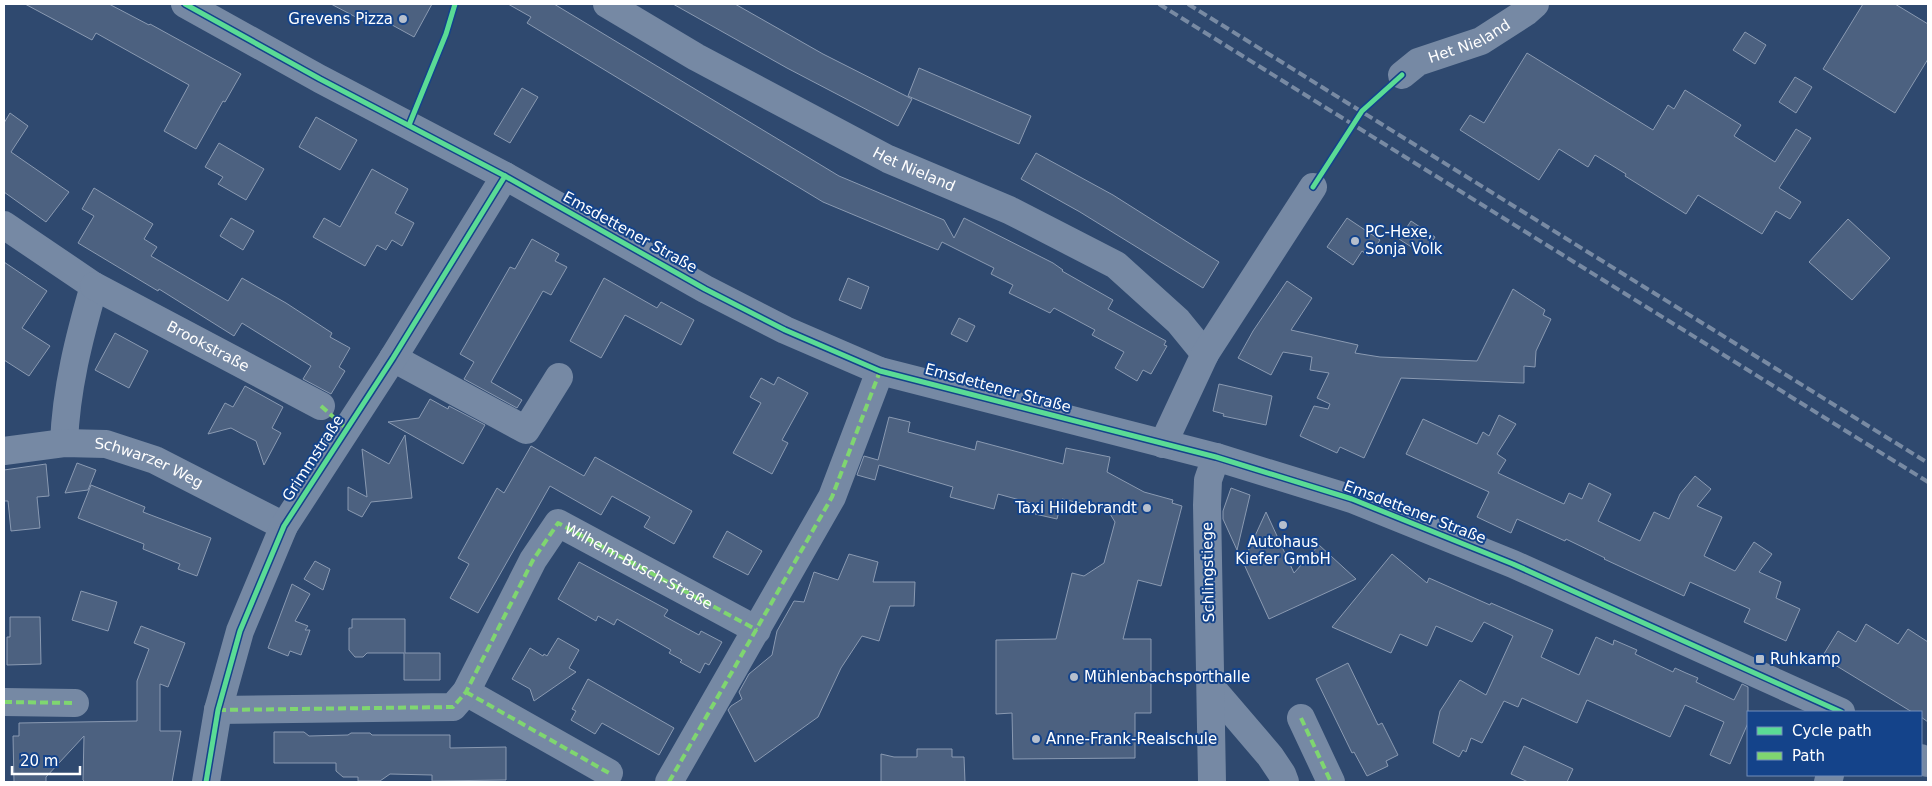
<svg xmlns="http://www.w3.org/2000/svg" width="1932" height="786" viewBox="0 0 1932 786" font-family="'DejaVu Sans',sans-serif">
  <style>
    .building { fill: #4c6180; stroke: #8a9ab2 }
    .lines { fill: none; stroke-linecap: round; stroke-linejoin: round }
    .minor { stroke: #7689a4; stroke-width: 28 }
    .rail { stroke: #788aa3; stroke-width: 4; stroke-dasharray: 9 4; stroke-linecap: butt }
    .quiet { stroke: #7fd670; stroke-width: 4; stroke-dasharray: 8 4; stroke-linecap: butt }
    .cycleway-casing { stroke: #14438a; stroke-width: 8 }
    .cycleway { stroke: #5adb95; stroke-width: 5 }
    .poi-dot { fill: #b6bfcd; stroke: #14438a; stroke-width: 2 }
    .labels { text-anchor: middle; stroke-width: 4; stroke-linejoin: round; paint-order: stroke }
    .poi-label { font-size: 15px; fill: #fff; stroke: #14438a; text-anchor: start }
    .street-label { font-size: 15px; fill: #fff; stroke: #14438a }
  </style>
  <rect width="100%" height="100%" fill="#2f496f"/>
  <g class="building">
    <polygon points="25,4 109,4 149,25 150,24 241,74 225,102 223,101 196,149 164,131 189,85 96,33 92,40"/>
    <polygon points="331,4 432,4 414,37 374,15 369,24"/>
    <polygon points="508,4 554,4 839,176 944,220 954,238 964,218 1053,263 1063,270 1062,271 1113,300 1108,309 1166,341 1164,345 1167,346 1151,374 1143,370 1137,381 1115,368 1124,352 1092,335 1095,330 1054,308 1050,313 1009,293 1013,285 991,274 994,268 942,242 938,250 823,202 527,23 531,17"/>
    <polygon points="673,4 735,4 823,54 912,99 898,126 787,68"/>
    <polygon points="1863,4 1895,4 1928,24 1928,59 1895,113 1823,69"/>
    <polygon points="1745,32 1766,45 1755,64 1733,50"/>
    <polygon points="1527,53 1653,130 1668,105 1674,109 1685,90 1741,125 1734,136 1775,162 1796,129 1811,138 1779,188 1801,202 1790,219 1776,211 1762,234 1698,195 1686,214 1625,176 1626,174 1595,155 1588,167 1559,149 1539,180 1460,130 1470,115 1484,123"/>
    <polygon points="919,68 1031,116 1019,144 908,96"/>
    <polygon points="1795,77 1812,87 1796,113 1779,102"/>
    <polygon points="522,88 538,97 510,143 494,134"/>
    <polygon points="10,113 28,126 11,152 69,192 46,222 4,192 4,123"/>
    <polygon points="316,117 357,140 340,170 299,147"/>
    <polygon points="219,143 264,169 246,200 218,184 223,177 205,167"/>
    <polygon points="1036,153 1113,195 1219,262 1203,288 1080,212 1021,179"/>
    <polygon points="372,169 408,189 395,213 414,223 402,246 392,240 386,250 377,245 365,266 313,237 324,218 340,227"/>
    <polygon points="94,188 153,224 144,239 157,247 151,256 228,301 242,278 286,303 332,333 330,337 350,348 339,367 345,371 331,394 303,379 311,366 242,323 234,336 167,294 159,289 158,291 78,243 94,216 82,209"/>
    <polygon points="231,218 254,231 243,250 220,236"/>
    <polygon points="1347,218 1380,240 1369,256 1362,251 1353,265 1327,247"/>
    <polygon points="1848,219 1890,258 1852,300 1809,262"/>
    <polygon points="1411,221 1435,237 1424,255 1399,239"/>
    <polygon points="532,239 559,254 555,261 567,267 551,295 543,291 491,382 522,400 517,408 464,379 474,362 460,354 510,267 515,269"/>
    <polygon points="4,262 47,291 22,328 50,346 29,376 4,360"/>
    <polygon points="604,278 657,308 661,302 694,320 681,345 625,315 601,358 570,341"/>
    <polygon points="848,278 869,287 861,309 839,300"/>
    <polygon points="1287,281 1312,298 1291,330 1358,345 1355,353 1380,357 1477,361 1513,289 1545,310 1543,315 1551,319 1536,351 1535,367 1524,366 1524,383 1401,378 1364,458 1340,447 1337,453 1300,436 1314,406 1328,409 1330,404 1317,398 1329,373 1310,370 1312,357 1283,352 1271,375 1238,358 1253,331"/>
    <polygon points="959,318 975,326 967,342 951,334"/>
    <polygon points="115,333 148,351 129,388 95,370"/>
    <polygon points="778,377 808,393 782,440 788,443 772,474 733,453 761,403 750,397 761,378 774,385"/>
    <polygon points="1219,384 1272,396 1266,425 1223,416 1224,414 1213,411"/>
    <polygon points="245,386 283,407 272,428 281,433 264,465 256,441 244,435 231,428 208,434 225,403 233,407"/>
    <polygon points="430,399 448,409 449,406 485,425 463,464 388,422 419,418"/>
    <polygon points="1499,415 1516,424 1497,454 1506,460 1498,473 1564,504 1569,493 1582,499 1589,483 1611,494 1598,521 1640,541 1654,512 1669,519 1680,494 1695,476 1711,489 1697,506 1722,517 1704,556 1735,571 1754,542 1772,554 1759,572 1781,582 1776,598 1800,609 1786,641 1744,622 1750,609 1690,582 1684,596 1604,559 1605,558 1566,539 1565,541 1517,519 1511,533 1477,517 1489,492 1406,454 1423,419 1477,444 1483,432 1489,436"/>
    <polygon points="889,417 910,422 908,432 975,450 977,441 1063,464 1066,448 1110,457 1107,472 1144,492 1173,500 1172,503 1182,506 1161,586 1138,580 1123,639 1151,639 1151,713 1135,713 1135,758 1013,759 1012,713 996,714 996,640 1056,639 1072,573 1084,576 1104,563 1115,522 1107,509 1062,499 1057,519 1035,514 1038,505 998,494 994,509 950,497 953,487 879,465 875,480 857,475 864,456 878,460"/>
    <polygon points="405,435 412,498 371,502 362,517 348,510 348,487 367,497 362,449 389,464"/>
    <polygon points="531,446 584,476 595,457 692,511 674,544 644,527 650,517 612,496 601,515 550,486 478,613 450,598 469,564 458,558 497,488 504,493"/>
    <polygon points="77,463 96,470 88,490 65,493"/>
    <polygon points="46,464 49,496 37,497 40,528 11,531 8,501 4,501 4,470"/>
    <polygon points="91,485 145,507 143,512 211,538 197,576 178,569 180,564 143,549 144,544 78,518"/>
    <polygon points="1231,488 1250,495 1237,550 1223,519 1223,511"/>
    <polygon points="1266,512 1294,573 1319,545 1356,579 1269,619 1243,562"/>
    <polygon points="727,531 762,551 748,575 713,557"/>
    <polygon points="849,554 878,562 873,582 915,582 914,606 890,606 879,641 862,636 841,668 818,717 755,762 728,710 731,706 742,699 739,692 749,674 772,655 777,631 794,601 804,602 814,572 838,580"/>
    <polygon points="1392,554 1427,583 1429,578 1490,605 1491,603 1553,630 1541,657 1579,675 1596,637 1613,645 1614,640 1637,650 1635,654 1673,672 1675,668 1686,673 1698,678 1696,682 1734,700 1742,684 1748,687 1748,723 1730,764 1710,755 1724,722 1685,705 1670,737 1587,700 1577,723 1522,698 1518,707 1504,701 1482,743 1471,738 1466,752 1463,750 1459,757 1433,743 1440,711 1460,680 1486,695 1513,636 1484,622 1472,642 1436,626 1427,646 1400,634 1391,653 1332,627"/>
    <polygon points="315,561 330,569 323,590 304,579"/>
    <polygon points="579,562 668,610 664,616 699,635 701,631 722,642 709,665 705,663 700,673 680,662 682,660 669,653 671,650 617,619 614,625 598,616 596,621 558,599"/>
    <polygon points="292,584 310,594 295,621 308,626 305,630 310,630 301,655 290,651 288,656 268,648"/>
    <polygon points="81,591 117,602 108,631 72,620"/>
    <polygon points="10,617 40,617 41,664 7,665 7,637 10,637"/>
    <polygon points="352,619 405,619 405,653 440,653 440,680 404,680 404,653 367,653 363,657 355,657 349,650 349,628 352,628"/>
    <polygon points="1866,624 1898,644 1908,629 1928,642 1928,722 1921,717 1921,712 1912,712 1822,657 1838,631 1856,642"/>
    <polygon points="141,626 185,643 168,687 160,684 160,731 181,731 172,782 85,782 83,780 84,736 46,777 46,782 14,782 13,736 19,736 19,723 137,721 137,681 149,649 134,643"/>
    <polygon points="558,638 579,650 569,668 576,672 534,701 530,689 512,679 530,648 543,656 544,654 547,656"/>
    <polygon points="1348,663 1378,725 1382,723 1398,755 1386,761 1388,766 1367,776 1354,752 1352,753 1316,679"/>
    <polygon points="588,679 674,728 659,755 602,723 595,734 571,720 576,711 572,709"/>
    <polygon points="274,732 304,732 309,736 348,735 351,733 370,733 372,735 450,735 450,748 506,747 506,780 432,781 432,775 390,774 380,781 358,781 358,777 343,777 336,771 336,763 274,763"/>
    <polygon points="1524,746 1573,769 1567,782 1528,782 1511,774"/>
    <polygon points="917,749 952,749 952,757 964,757 965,782 881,782 881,754 894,757 917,757"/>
  </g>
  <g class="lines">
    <g class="minor">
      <polyline points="185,4 320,79 505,176 705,289 785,330 880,371 1216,457 1352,499 1513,564 1841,712"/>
      <path id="s1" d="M607,4L696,57L888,159L1009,210L1116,265L1178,321L1205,354"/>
      <path id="s2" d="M1402,75L1418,62L1481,41L1526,12L1535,4"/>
      <path d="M4,225L94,286C79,338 66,389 64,443"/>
      <path id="s3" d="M94,286L321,406"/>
      <polyline points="393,358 526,430 559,377"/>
      <polyline points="1163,444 1205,354 1313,187"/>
      <path id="s4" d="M4,451L64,443L106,444L155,460L284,526"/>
      <polyline points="1211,687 1270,756 1282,774 1285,782"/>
      <polyline points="466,692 609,773"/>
      <polyline points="4,702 75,703"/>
      <polyline points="218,710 453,707 466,692 533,560 558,523 757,630"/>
      <polyline points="1301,718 1331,782"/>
      <polyline points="1921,758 1928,763"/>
      <polyline points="206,782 218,710 240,631 284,526 393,358 505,176"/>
      <polyline points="669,782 832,497 880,371"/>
      <polyline points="1212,782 1207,505 1208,480 1216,457"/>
      <polyline points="1828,782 1830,775"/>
    </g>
    <g class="rail">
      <polyline points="1159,4 1928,482"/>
      <polyline points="1188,4 1928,463"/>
    </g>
    <g class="quiet">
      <polyline points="321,406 347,429"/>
      <polyline points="466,692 609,773"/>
      <polyline points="4,702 75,703"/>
      <path id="s5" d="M218,710L453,707L466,692L533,560L558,523L757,630"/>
      <polyline points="1301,718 1331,782"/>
      <polyline points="669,782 832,497 880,371"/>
    </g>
    <g class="cycleway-casing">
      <g id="cycleway">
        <polyline points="185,4 320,79 505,176 705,289 785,330 880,371 1216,457 1352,499 1513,564 1841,712"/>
        <polyline points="409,125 446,34 455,4"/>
        <polyline points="1313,187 1362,111 1402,75"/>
        <polyline points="206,782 218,710 240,631 284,526 393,358 505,176"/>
      </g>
    </g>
    <use href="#cycleway" class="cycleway"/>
  </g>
  <g class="poi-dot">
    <circle cx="403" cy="19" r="5"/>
    <circle cx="1355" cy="241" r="5"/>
    <circle cx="1147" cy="508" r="5"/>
    <circle cx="1283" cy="525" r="5"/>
    <rect x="1755" y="654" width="10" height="10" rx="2.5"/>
    <circle cx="1074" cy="677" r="5"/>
    <circle cx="1036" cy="739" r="5"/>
  </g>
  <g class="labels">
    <g class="poi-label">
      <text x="393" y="24" text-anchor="end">Grevens Pizza</text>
      <text x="1365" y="237">PC-Hexe,<tspan x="1365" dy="17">Sonja Volk</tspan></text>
      <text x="1137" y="513" text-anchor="end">Taxi Hildebrandt</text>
      <text x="1283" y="547" text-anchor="middle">Autohaus<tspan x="1283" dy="17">Kiefer GmbH</tspan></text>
      <text x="1770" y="664">Ruhkamp</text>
      <text x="1084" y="682">Mühlenbachsporthalle</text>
      <text x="1046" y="744">Anne-Frank-Realschule</text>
    </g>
    <g class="street-label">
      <text dy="5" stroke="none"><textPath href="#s2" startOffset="76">Het Nieland</textPath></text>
      <text dy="5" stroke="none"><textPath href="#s1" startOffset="349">Het Nieland</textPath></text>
      <text transform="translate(630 232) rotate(29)" y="5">Emsdettener Straße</text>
      <text dy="5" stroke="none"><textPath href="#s3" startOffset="129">Brookstraße</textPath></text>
      <text transform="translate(998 388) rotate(15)" y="5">Emsdettener Straße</text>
      <text transform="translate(313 458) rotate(-57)" y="5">Grimmstraße</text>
      <text dy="5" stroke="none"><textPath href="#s4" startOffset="149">Schwarzer Weg</textPath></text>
      <text transform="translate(1415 512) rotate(21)" y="5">Emsdettener Straße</text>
      <text dy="5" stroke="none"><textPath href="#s5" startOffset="539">Wilhelm-Busch-Straße</textPath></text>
      <text transform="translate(1208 572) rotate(-91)" y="5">Schlingstiege</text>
    </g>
  </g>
  <rect width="1932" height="786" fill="none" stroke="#ffffff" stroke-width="10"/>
  <rect x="1747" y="711" width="175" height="65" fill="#14438a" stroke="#728eb9"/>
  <rect x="1757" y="727" width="25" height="8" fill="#5adb95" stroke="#728eb9"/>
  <text x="1792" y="736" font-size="15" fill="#ffffff">Cycle path</text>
  <rect x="1757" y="752" width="25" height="8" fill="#7fd670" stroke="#728eb9"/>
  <text x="1792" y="761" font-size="15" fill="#ffffff">Path</text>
  <path d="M12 766v8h68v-8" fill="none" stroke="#ffffff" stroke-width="2.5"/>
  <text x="20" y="766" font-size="15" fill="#ffffff" stroke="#14438a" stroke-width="4" paint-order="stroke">20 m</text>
</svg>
